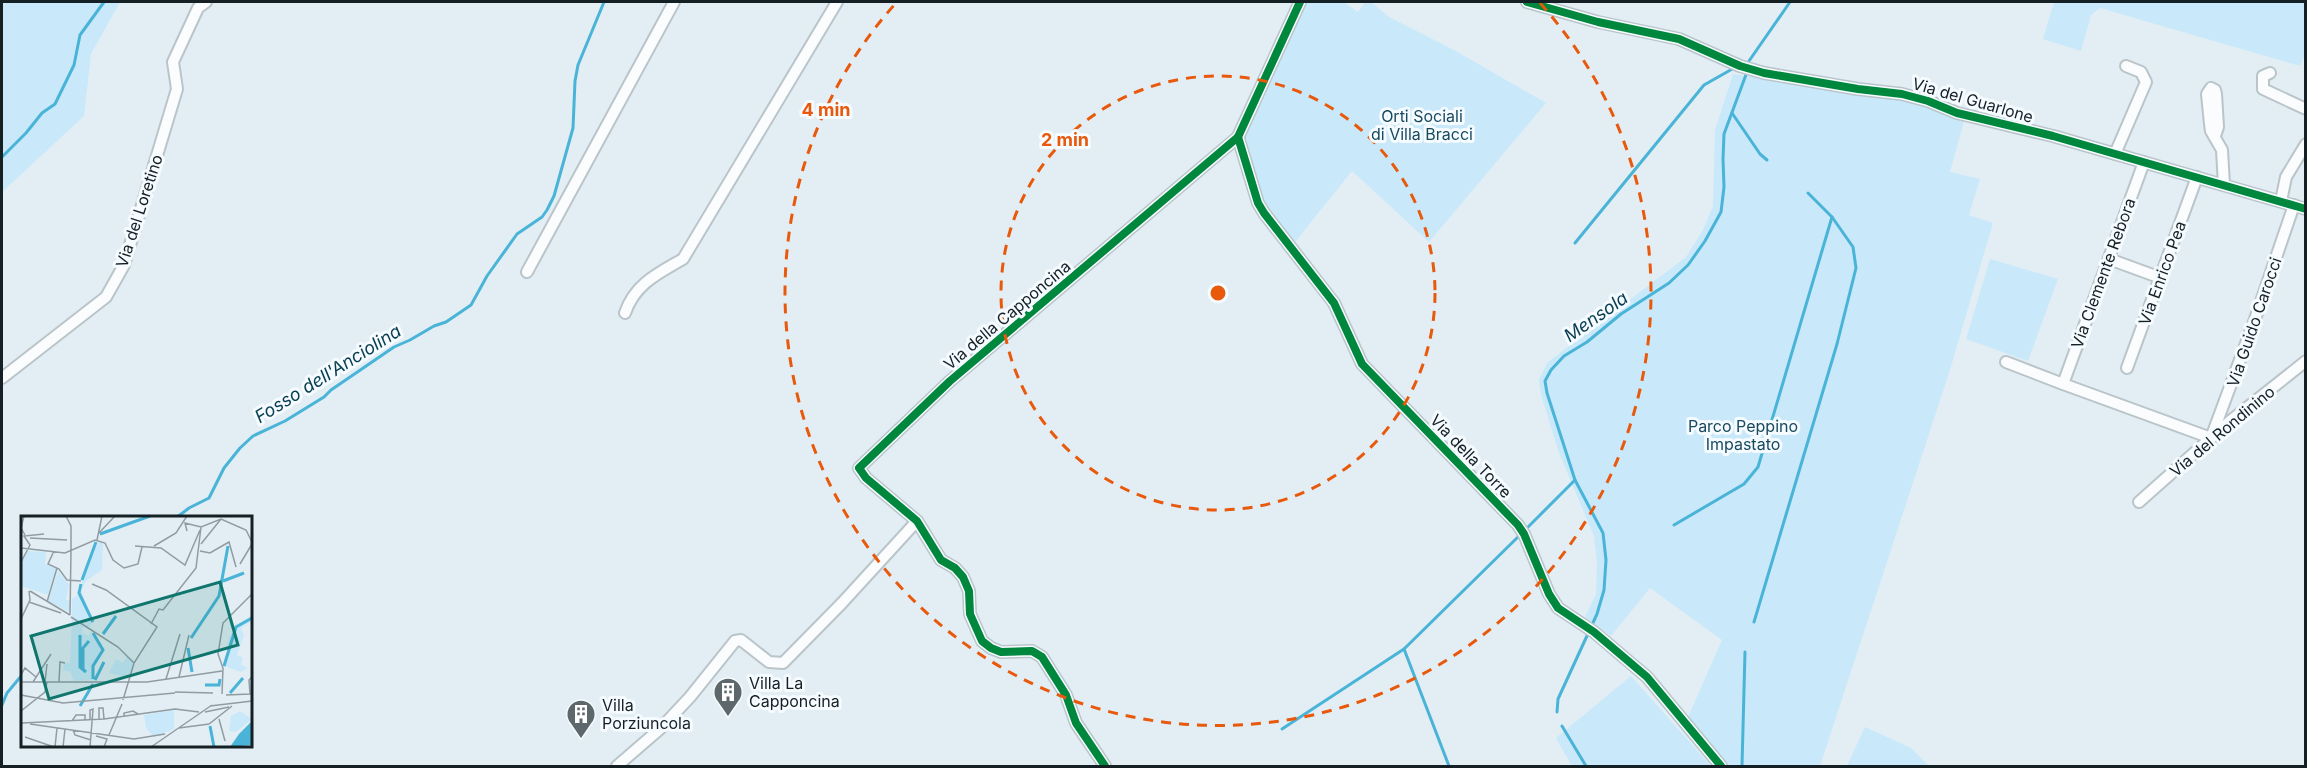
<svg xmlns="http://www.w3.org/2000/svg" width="2307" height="768" viewBox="0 0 2307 768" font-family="Inter,sans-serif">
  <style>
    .green { fill: #c9e9fa }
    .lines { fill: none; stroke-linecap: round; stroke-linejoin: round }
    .stream { stroke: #49b4d7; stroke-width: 3 }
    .street-casing { stroke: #bac5ca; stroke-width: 14 }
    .street { stroke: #fbfcfd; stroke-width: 10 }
    .cycleway-casing { stroke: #f5fbfe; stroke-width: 11 }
    .cycleway { stroke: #00873e; stroke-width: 8 }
    .ring { fill: none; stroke: #e8590c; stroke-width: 3; stroke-dasharray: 10 8 }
    .labels { text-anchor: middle; stroke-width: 6; stroke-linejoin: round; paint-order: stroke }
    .street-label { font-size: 16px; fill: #152025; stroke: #f5fbfe }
    .park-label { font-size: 16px; fill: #184a5f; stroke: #f5fbfe }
    .poi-label { font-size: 16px; fill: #152025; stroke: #f5fbfe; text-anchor: start }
    .water-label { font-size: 18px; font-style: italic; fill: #083e52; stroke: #f5fbfe }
    .inset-river { fill: none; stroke: #49b4d7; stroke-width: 3 }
    .inset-road { fill: none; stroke: #909ca1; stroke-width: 1.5 }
    .view { fill: #0f766e; fill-opacity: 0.15; stroke: #0f766e; stroke-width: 3 }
    .inset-edge { fill: none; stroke: #152025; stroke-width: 3 }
    .centre { fill: #e8590c; stroke: #f5fbfe; stroke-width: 3 }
    .ring-label { font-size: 18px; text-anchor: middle; font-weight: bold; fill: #e8590c; stroke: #f5fbfe; stroke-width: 6; stroke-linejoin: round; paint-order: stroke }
  </style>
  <rect width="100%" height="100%" fill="#e2eef4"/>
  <g class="green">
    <polygon points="2,2 120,2 91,54 84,116 2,192"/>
    <polygon points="1307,2 1344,2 1358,12 1365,2 1371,2 1389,17 1454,50 1546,103 1429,242 1352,171 1295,242 1265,208 1242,137"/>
    <polygon points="2054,2 2306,2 2305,55 2300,66 2100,8 2091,15 2081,51 2043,39"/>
    <polygon points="1733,74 1939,105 1964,121 1950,172 1980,179 1969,215 1993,223 1949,373 1820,766 1729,766 1688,717 1722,640 1650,588 1611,636 1585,617 1596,594 1597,564 1594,536 1559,453 1541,395 1539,379 1548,362 1686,257 1703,230 1713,206 1715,130"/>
    <polygon points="1990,259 2058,279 2028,361 1966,339"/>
    <polygon points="1631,676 1711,766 1572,766 1556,738"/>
    <polygon points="1865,727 1911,748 1929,766 1847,766"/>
  </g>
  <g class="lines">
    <g class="stream">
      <polyline points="1748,65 1749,61 1790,2"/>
      <polyline points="1732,113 1760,154 1767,160"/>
      <polyline points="2,157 26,133 42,113 55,104 74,65 80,35 104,2"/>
      <polyline points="1575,243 1704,85 1734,68 1737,69"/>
      <polyline points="176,518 189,508 209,498 224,468 240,448 253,436 285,421 324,397 331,390 394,347 410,340 434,326 446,322 471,305 487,276 517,234 542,217 547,210 554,196 573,128 575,81 578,65 604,2"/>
      <polyline points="1674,525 1744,484 1758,467 1832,217"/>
      <polyline points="1525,530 1575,480"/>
      <polyline points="1754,622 1837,344 1856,268 1853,247 1832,217 1808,193"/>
      <polyline points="1404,649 1449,766"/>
      <polyline points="2,705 7,693 22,675"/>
      <polyline points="1557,712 1558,699 1597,614 1604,590 1606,560 1603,533 1575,480 1547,393 1545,381 1551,370 1564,356 1587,342 1621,314 1669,283 1688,265 1705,241 1721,212 1724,187 1723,159 1724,134 1747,72"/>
      <polyline points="1562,726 1586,766"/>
      <polyline points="1282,729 1404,649 1521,534"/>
      <polyline points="1742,766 1745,652"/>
    </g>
    <g class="street-casing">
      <g id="street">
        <polyline points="1527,2 1598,22 1679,39 1740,66 1764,73 1858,89 1902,94 1928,101 1957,113 2053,136 2306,209"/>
        <polyline points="2270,73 2263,76 2263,89 2306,109"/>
        <polyline points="2215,136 2218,127 2216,94 2215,90 2211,88 2207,94 2210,124 2211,131 2222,150 2224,185"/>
        <polyline points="1238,137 1258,203 1264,213 1334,303 1362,364 1518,525 1524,534 1549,594 1558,608 1594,632 1647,677 1721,766"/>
        <polyline points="2115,154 2146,82 2141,72 2126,66"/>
        <polyline points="2281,201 2286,177 2306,144"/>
        <polyline points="2109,259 2161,278"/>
        <polyline points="527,272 674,2"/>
        <path d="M625,313C635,284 657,274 683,259L837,2"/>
        <polyline points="2006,362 2063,384 2144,162"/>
        <polyline points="2127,368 2197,177"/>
        <polyline points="2,378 106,297 124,265 177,89 173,62 198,8 206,2"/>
        <polyline points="2063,384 2211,438"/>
        <polyline points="2211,438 2254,322 2294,205"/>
        <polyline points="2139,502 2229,422 2306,361"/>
        <polyline points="617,766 661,728 690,697 735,641 741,640 769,662 783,663 842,603 917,521"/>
        <polyline points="1105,766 1076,723 1066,695 1042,657 1032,651 1001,652 991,648 982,641 970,614 969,591 963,577 955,568 941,560 917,521 866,478 859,468 950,381 1238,137 1300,2"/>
      </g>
    </g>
    <use href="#street" class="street"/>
    <g class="cycleway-casing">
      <g id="cycleway">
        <polyline points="1527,2 1598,22 1679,39 1740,66 1764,73 1858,89 1902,94 1928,101 1957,113 2053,136 2306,209"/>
        <polyline points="1238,137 1258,203 1264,213 1334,303 1362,364 1518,525 1524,534 1549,594 1558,608 1594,632 1647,677 1721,766"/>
        <polyline points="1105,766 1076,723 1066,695 1042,657 1032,651 1001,652 991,648 982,641 970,614 969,591 963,577 955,568 941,560 917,521 866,478 859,468 950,381 1238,137 1300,2"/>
      </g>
    </g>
    <use href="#cycleway" class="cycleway"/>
  </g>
  <g class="ring">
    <circle cx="1218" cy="293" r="217"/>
    <path d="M1540 3A433 433 0 1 1 896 3"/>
  </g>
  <defs>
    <g id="building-pin" transform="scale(1.5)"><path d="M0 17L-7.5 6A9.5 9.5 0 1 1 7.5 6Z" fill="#5d686d" stroke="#f5fbfe"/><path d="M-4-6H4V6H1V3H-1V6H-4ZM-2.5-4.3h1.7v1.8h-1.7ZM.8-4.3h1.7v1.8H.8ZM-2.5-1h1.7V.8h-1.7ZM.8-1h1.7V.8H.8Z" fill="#fff"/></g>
  </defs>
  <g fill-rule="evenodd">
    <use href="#building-pin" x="728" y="692"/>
    <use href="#building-pin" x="581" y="714"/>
  </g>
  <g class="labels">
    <g class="street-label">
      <text transform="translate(1973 100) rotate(16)" y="6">Via del Guarlone</text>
      <text transform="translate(139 211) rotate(-72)" y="6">Via del Loretino</text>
      <text transform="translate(2103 273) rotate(-70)" y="6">Via Clemente Rebora</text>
      <text transform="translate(2162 273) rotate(-70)" y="6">Via Enrico Pea</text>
      <text transform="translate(1007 315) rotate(-40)" y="6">Via della Capponcina</text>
      <text transform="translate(2254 322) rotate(-71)" y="6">Via Guido Carocci</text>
      <text transform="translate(2222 431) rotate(-40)" y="6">Via del Rondinino</text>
      <text transform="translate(1471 456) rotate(46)" y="6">Via della Torre</text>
    </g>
    <g class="park-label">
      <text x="1422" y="122">Orti Sociali<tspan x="1422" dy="18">di Villa Bracci</tspan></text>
      <text x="1743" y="432">Parco Peppino<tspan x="1743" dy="18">Impastato</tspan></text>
    </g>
    <g class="poi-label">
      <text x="749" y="689">Villa La<tspan x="749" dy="18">Capponcina</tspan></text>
      <text x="602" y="711">Villa<tspan x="602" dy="18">Porziuncola</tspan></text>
    </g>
    <g class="water-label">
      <text transform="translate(1596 317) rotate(-35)" y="6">Mensola</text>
      <text transform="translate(328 374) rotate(-32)" y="6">Fosso dell'Anciolina</text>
    </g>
  </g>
  <g transform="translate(21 516)">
    <rect width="231" height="231" fill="#e2eef4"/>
    <path d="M78,26L82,27L81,54L65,65L60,74L72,105L68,112L51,101V83L58,79L65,48ZM7,35L25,36L24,48L35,52L27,79L0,70V46ZM37,55L48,69L45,84L49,85V96L27,86ZM231,99V105L220,112L223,119L216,139L222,142L220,149L227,152L220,156L203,150L208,122L216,109ZM51,103L62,110L61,117L68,120L70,115L82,134L72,150L74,164L53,165L49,155H42L43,147H49ZM106,140L112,147L110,162L88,157L95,143L102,147ZM153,194V213L133,221L125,212L123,199ZM219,195L231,203L215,216L208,215L210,200Z" fill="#c9e9fa"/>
    <path d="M231,205V229L209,231L218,218Z" fill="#49b4d7"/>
    <path class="inset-river" d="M79,18L129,0M61,64L75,26M202,65L223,57M60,68L58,77L72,106M72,117L82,134L72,150V163M82,118L95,100M59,119V151L65,156M170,122L198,80L207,30M167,132L171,156M203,150L215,111L231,102M62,153V132L68,125M74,164L83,146M184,169H198L199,163M209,177L222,162M59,190L72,168M189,210L193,231"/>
    <path class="inset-road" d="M3,0L0,12L4,19M45,0L50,10V34M166,15L164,7L180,11L200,3L225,14L231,26M77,18L94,0M9,22L46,24M76,24L81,0M180,28L200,3M114,30L140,32L164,49L179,14M133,30L155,17L166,0M0,32L44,37L74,24L84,27L92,44L103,52L117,48L121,31M33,35L27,48L38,53L46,64L60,65M179,35L189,37L208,26L215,51M0,46L9,29L3,20L23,18M219,48L231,28M71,68L85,74L136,111L113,147L102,184M9,75L49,99M8,86L40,97M26,86L36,52M49,99L50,35M50,101L97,131L113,147M0,103L9,84L8,75M130,108L138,93L142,94L175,52L180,11M0,159L4,152L15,161M158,161L168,119M145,163L159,118M0,166H126L201,155M12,166L30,138M24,166L26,148M38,166L39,146L44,147M154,176L192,177M201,178L202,152L197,138L202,107L231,78M0,179L42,187L154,177M205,179L229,178L228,164L231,161M189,190L231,185M0,195L24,176L26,166M184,196L208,191M103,200V197L112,195L117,198M198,203L204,225M69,204V194L72,193L69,231M78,204V192H82L83,203M51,205L55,199H64V204M1,207L83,203L154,193L178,196M9,208L113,223L144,218M158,212L188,208L211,190M52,214L54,219L70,224M88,219L101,188M75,220L86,223L83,231M4,221L33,231M34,231L36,212M42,231L44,213M130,231L191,189"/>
    <path class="view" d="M199,66L217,129L28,183L10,120Z"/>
    <rect width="231" height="231" class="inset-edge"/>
  </g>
  <circle cx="1218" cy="293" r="9" class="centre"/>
  <g class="ring-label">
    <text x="826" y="116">4 min</text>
    <text x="1065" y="146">2 min</text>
  </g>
  <rect width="2307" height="768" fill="none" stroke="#152025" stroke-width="6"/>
</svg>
